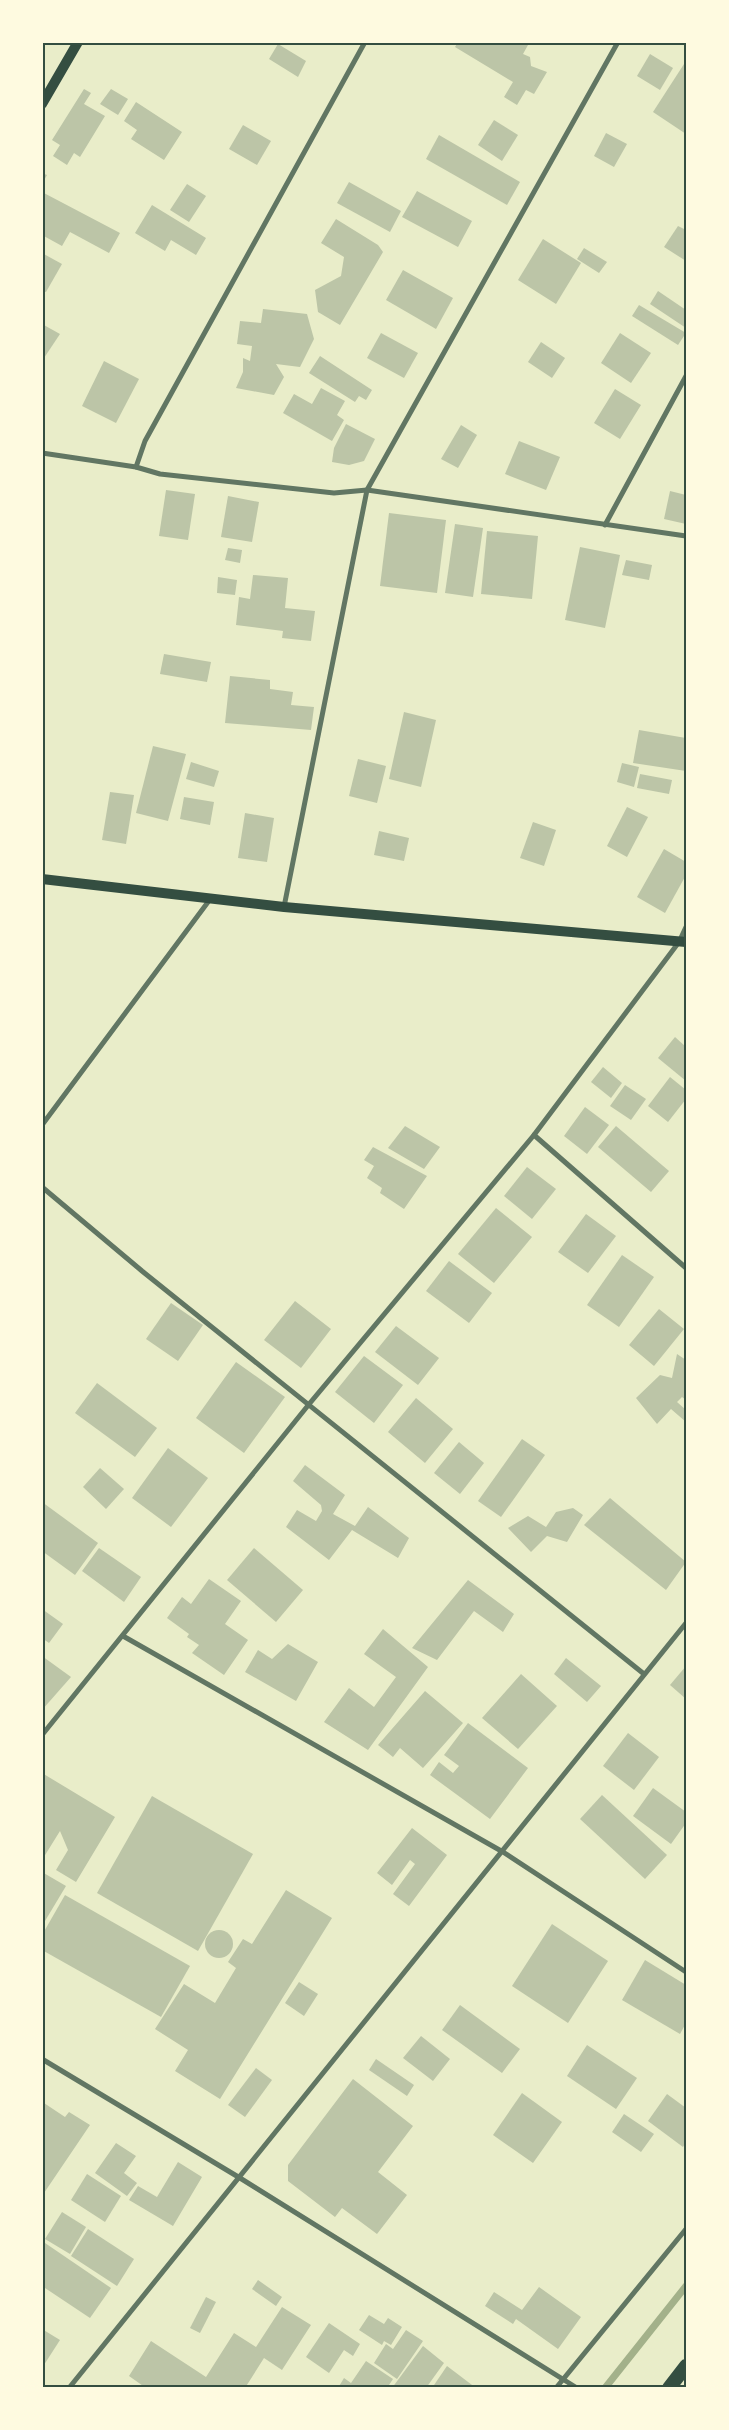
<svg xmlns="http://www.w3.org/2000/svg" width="729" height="2430" viewBox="0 0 729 2430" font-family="'Open Sans',sans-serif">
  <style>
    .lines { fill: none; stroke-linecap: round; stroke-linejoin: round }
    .stream { stroke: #a3b18a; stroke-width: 7 }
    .building { fill: #bcc5a7 }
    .minor { stroke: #617663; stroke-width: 5 }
    .secondary { stroke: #344e41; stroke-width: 10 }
    .trunk { stroke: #344e41; stroke-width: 14 }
    .neatline { fill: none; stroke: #344e41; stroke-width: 2 }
  </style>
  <rect width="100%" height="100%" fill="#e9edc9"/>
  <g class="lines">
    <polyline class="stream" points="605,2388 686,2286"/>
  </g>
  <g class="building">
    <polygon points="458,42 526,42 528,45 523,54 530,57 531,66 547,72 534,94 526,90 517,105 504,97 513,82 455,47"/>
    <polygon points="278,44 306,61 298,77 269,59"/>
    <polygon points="650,54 673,68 660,90 637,76"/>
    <polygon points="684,64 686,66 686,134 653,112"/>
    <polygon points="84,89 91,93 84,104 105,116 80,157 74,153 67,165 53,156 60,145 52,140"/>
    <polygon points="111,89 128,99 118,115 100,104"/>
    <polygon points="136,102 182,132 164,160 131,139 137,130 124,121"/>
    <polygon points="494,120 518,135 502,161 478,145"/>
    <polygon points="243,125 271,141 257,165 229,149"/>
    <polygon points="606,133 627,144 614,167 594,156"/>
    <polygon points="439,135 520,182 507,205 426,159"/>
    <polygon points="42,173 47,175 42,184"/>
    <polygon points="349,182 401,211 390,232 337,203"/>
    <polygon points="187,184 206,196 189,222 170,210"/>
    <polygon points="417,191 472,221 458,247 402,217"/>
    <polygon points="42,192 120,233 109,253 70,232 62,246 42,235"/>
    <polygon points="152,205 206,238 196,255 171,240 165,251 135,233"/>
    <polygon points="336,219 378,245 383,252 340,325 318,312 315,290 341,276 344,257 321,243"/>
    <polygon points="678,226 686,230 686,261 664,247"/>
    <polygon points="543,239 581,263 556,304 518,280"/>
    <polygon points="584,248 607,262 599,273 577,259"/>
    <polygon points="42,253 62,264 46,292 42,291"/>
    <polygon points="403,270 453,298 436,329 386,300"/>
    <polygon points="658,291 686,310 686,328 650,304"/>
    <polygon points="639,305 686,333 678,345 632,316"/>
    <polygon points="263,309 307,314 314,339 300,367 276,364 284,377 274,395 236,388 243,372 243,358 250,361 252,346 237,344 240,321 261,323"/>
    <polygon points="42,324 60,334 42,361"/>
    <polygon points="381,333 418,353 404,378 367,358"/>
    <polygon points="620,333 651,353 631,383 601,363"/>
    <polygon points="541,342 565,358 552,378 528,362"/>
    <polygon points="320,356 372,390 366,400 359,396 355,402 309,373"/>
    <polygon points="104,361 139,379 116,423 82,406"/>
    <polygon points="321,388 345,401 337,415 344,420 332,441 283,413 294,394 312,404"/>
    <polygon points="615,389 641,405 620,439 594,423"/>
    <polygon points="346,424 375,439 364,461 349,465 332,462 334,448"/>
    <polygon points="461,425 477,435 458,468 441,459"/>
    <polygon points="519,441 560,457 546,490 505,474"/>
    <polygon points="166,490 195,494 188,540 159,536"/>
    <polygon points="670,491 686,495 686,524 664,519"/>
    <polygon points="228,496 259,502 252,542 221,537"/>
    <polygon points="389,513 446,520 437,593 380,586"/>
    <polygon points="455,524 483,528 473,597 445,593"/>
    <polygon points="487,531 538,536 532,599 481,594"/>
    <polygon points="580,547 620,555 605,628 565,620"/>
    <polygon points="228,548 242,550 240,563 225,560"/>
    <polygon points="626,560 652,565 649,580 622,575"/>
    <polygon points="253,575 288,578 285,608 315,611 311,641 282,638 283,631 236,625 239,597 250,599"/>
    <polygon points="218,577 237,580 235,595 217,593"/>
    <polygon points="164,654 211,662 207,682 160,674"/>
    <polygon points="230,676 270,680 270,689 293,692 291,705 314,707 311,730 225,723"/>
    <polygon points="404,712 436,720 421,787 389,779"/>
    <polygon points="639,730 686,738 686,771 633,763"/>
    <polygon points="153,746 186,754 168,821 136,813"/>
    <polygon points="358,759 386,766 377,803 349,796"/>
    <polygon points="191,762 219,771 214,787 186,779"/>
    <polygon points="622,763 639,767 634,787 617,782"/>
    <polygon points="640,774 672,780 669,794 637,788"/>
    <polygon points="110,792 134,795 126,844 102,840"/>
    <polygon points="184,797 214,802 210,825 180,819"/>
    <polygon points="627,807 648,817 627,857 607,846"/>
    <polygon points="245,813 274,818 267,862 238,858"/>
    <polygon points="533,822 556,830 544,866 520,858"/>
    <polygon points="379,831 409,838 404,861 374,855"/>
    <polygon points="664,849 686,862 686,875 665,913 637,897"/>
    <polygon points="675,1037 686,1047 686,1081 658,1058"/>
    <polygon points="603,1067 622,1083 611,1098 591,1082"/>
    <polygon points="670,1077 686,1090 686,1099 668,1122 648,1106"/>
    <polygon points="625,1085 646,1099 631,1120 610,1106"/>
    <polygon points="585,1107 609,1125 587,1154 564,1136"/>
    <polygon points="405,1126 440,1147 424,1169 388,1148"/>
    <polygon points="616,1126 669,1171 651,1192 598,1147"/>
    <polygon points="373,1147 427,1176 404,1209 380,1193 382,1188 367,1178 374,1166 364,1160"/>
    <polygon points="527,1167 556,1189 532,1219 504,1196"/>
    <polygon points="496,1208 532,1237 494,1283 458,1254"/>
    <polygon points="586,1214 616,1236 588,1273 558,1252"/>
    <polygon points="622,1255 654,1277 619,1327 587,1305"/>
    <polygon points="449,1261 492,1293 469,1323 426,1291"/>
    <polygon points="295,1301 331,1329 301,1368 264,1340"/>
    <polygon points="171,1303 203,1325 178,1361 146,1339"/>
    <polygon points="659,1309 684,1329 654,1366 629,1345"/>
    <polygon points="396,1326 439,1358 418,1385 375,1352"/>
    <polygon points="677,1354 686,1360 686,1400 682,1397 677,1402 686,1410 686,1422 671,1409 657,1424 636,1398 660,1375 672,1378"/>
    <polygon points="364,1356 403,1385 374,1423 335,1392"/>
    <polygon points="236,1362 285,1397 244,1453 196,1418"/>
    <polygon points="97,1383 157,1428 135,1457 75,1413"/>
    <polygon points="416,1398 453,1429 425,1463 388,1432"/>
    <polygon points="522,1439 545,1455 501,1517 478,1501"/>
    <polygon points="459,1442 484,1463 460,1494 434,1473"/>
    <polygon points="168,1448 208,1478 171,1527 132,1498"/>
    <polygon points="305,1465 345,1495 333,1514 355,1526 368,1507 409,1538 398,1558 352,1530 329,1560 286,1527 297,1510 316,1521 322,1511 321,1505 293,1481"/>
    <polygon points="100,1468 124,1489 106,1509 83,1487"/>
    <polygon points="610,1498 686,1562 666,1590 584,1525"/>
    <polygon points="42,1502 98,1543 75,1575 42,1551"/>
    <polygon points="573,1508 583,1515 567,1542 547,1536 531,1552 508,1528 528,1516 546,1527 556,1512"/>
    <polygon points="99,1548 141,1577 124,1602 82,1571"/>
    <polygon points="254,1548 303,1590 276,1622 227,1580"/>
    <polygon points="209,1579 241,1601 225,1624 248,1640 224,1675 192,1653 199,1645 187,1637 189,1634 167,1618 182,1597 191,1604"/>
    <polygon points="468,1580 514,1614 503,1632 474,1611 437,1660 412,1648"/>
    <polygon points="42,1609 63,1624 49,1643 42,1638"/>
    <polygon points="383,1629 428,1667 368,1750 324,1722 349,1688 374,1707 396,1677 364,1654"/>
    <polygon points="288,1644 318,1662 296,1701 245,1672 258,1650 272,1659"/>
    <polygon points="42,1656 71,1677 42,1710"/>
    <polygon points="566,1658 601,1686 587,1702 554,1674"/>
    <polygon points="686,1666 686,1699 670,1685"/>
    <polygon points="521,1674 557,1706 518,1749 482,1718"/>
    <polygon points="425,1691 463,1723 423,1768 400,1748 393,1757 378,1745"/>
    <polygon points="468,1723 528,1768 490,1819 430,1775 439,1762 453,1773 459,1766 444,1755"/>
    <polygon points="628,1733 659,1757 634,1790 603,1766"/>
    <polygon points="42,1773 115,1817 76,1882 56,1870 68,1850 60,1831 42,1860"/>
    <polygon points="653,1788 686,1812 686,1823 671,1844 633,1816"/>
    <polygon points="602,1795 667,1855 645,1879 580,1819"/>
    <polygon points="152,1796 253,1854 198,1951 97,1893"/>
    <polygon points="412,1828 447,1855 409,1906 393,1894 415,1864 410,1860 392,1885 377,1873"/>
    <polygon points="42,1872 66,1886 42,1926"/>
    <polygon points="286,1890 332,1918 220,2099 175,2071 188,2050 155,2029 184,1984 215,2003 236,1968 228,1962 243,1939 252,1944"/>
    <polygon points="65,1895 190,1966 161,2017 42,1950 42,1935"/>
    <polygon points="552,1924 608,1961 568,2023 512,1986"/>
    <circle cx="219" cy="1944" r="14"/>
    <polygon points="645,1960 686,1985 686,2023 680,2034 622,2000"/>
    <polygon points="299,1982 318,1994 304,2016 285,2003"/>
    <polygon points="460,2005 520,2049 502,2073 442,2030"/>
    <polygon points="421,2036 450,2059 433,2081 403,2058"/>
    <polygon points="587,2045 637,2078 616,2109 567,2076"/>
    <polygon points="376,2059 414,2085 407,2096 369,2070"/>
    <polygon points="256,2068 272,2080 245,2117 228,2105"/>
    <polygon points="353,2079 413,2126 378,2172 407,2195 377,2234 342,2208 335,2217 288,2181 288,2165"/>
    <polygon points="522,2093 562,2122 533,2163 493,2135"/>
    <polygon points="667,2094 686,2108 686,2142 683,2147 648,2121"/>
    <polygon points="44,2103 65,2117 69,2112 90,2125 44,2193"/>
    <polygon points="624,2114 654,2134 641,2152 612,2132"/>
    <polygon points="116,2143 136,2156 124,2173 137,2183 127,2196 95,2173"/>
    <polygon points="178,2162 202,2177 173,2226 129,2200 138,2186 157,2197"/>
    <polygon points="87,2174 121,2196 105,2222 71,2200"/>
    <polygon points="62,2212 86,2227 70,2254 45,2239"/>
    <polygon points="88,2229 134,2259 117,2286 71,2256"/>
    <polygon points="45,2243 111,2288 90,2318 42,2286 42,2247"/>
    <polygon points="258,2280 282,2297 276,2306 252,2289"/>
    <polygon points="539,2287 581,2317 558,2349 516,2319 513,2324 485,2306 494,2292 522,2310"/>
    <polygon points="206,2297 216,2302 200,2333 190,2328"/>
    <polygon points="282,2307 311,2325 282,2370 264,2358 245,2388 146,2388 129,2376 151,2341 206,2377 234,2333 256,2347"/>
    <polygon points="369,2315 384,2324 388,2318 402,2327 391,2345 384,2341 382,2345 359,2330"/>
    <polygon points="329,2323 360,2344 353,2356 344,2350 329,2373 306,2357"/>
    <polygon points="42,2329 60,2340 42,2368"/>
    <polygon points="406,2330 423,2341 397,2379 374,2363 386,2344 393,2349"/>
    <polygon points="423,2346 444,2363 426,2388 392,2388"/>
    <polygon points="366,2361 393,2379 387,2388 338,2388 344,2378 351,2383"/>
    <polygon points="447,2366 476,2388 432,2388"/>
  </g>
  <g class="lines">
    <g class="minor">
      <polyline points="42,453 136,467 160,474 334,493 367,490 686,536"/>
      <polyline points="136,467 145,441 365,42"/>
      <polyline points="605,525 686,376"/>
      <polyline points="284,907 367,490 618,42"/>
      <polyline points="42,1125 211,898"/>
      <polyline points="534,1135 686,1268"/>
      <polyline points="42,1187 142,1271 644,1674"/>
      <polyline points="123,1636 503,1852 686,1972"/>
      <polyline points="42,1735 310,1403 534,1135 679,942 686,927"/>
      <polyline points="42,2059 240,2178 577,2388"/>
      <polyline points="69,2388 686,1623"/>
      <polyline points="556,2388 686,2229"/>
    </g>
    <g class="secondary">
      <polyline points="42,104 78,42"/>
      <polyline points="42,879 284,907 686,942"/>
    </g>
    <polyline class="trunk" points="669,2388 686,2366"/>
  </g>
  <rect width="729" height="2430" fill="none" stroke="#fefae0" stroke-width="88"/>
  <rect x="44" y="44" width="641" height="2342" class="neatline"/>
</svg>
